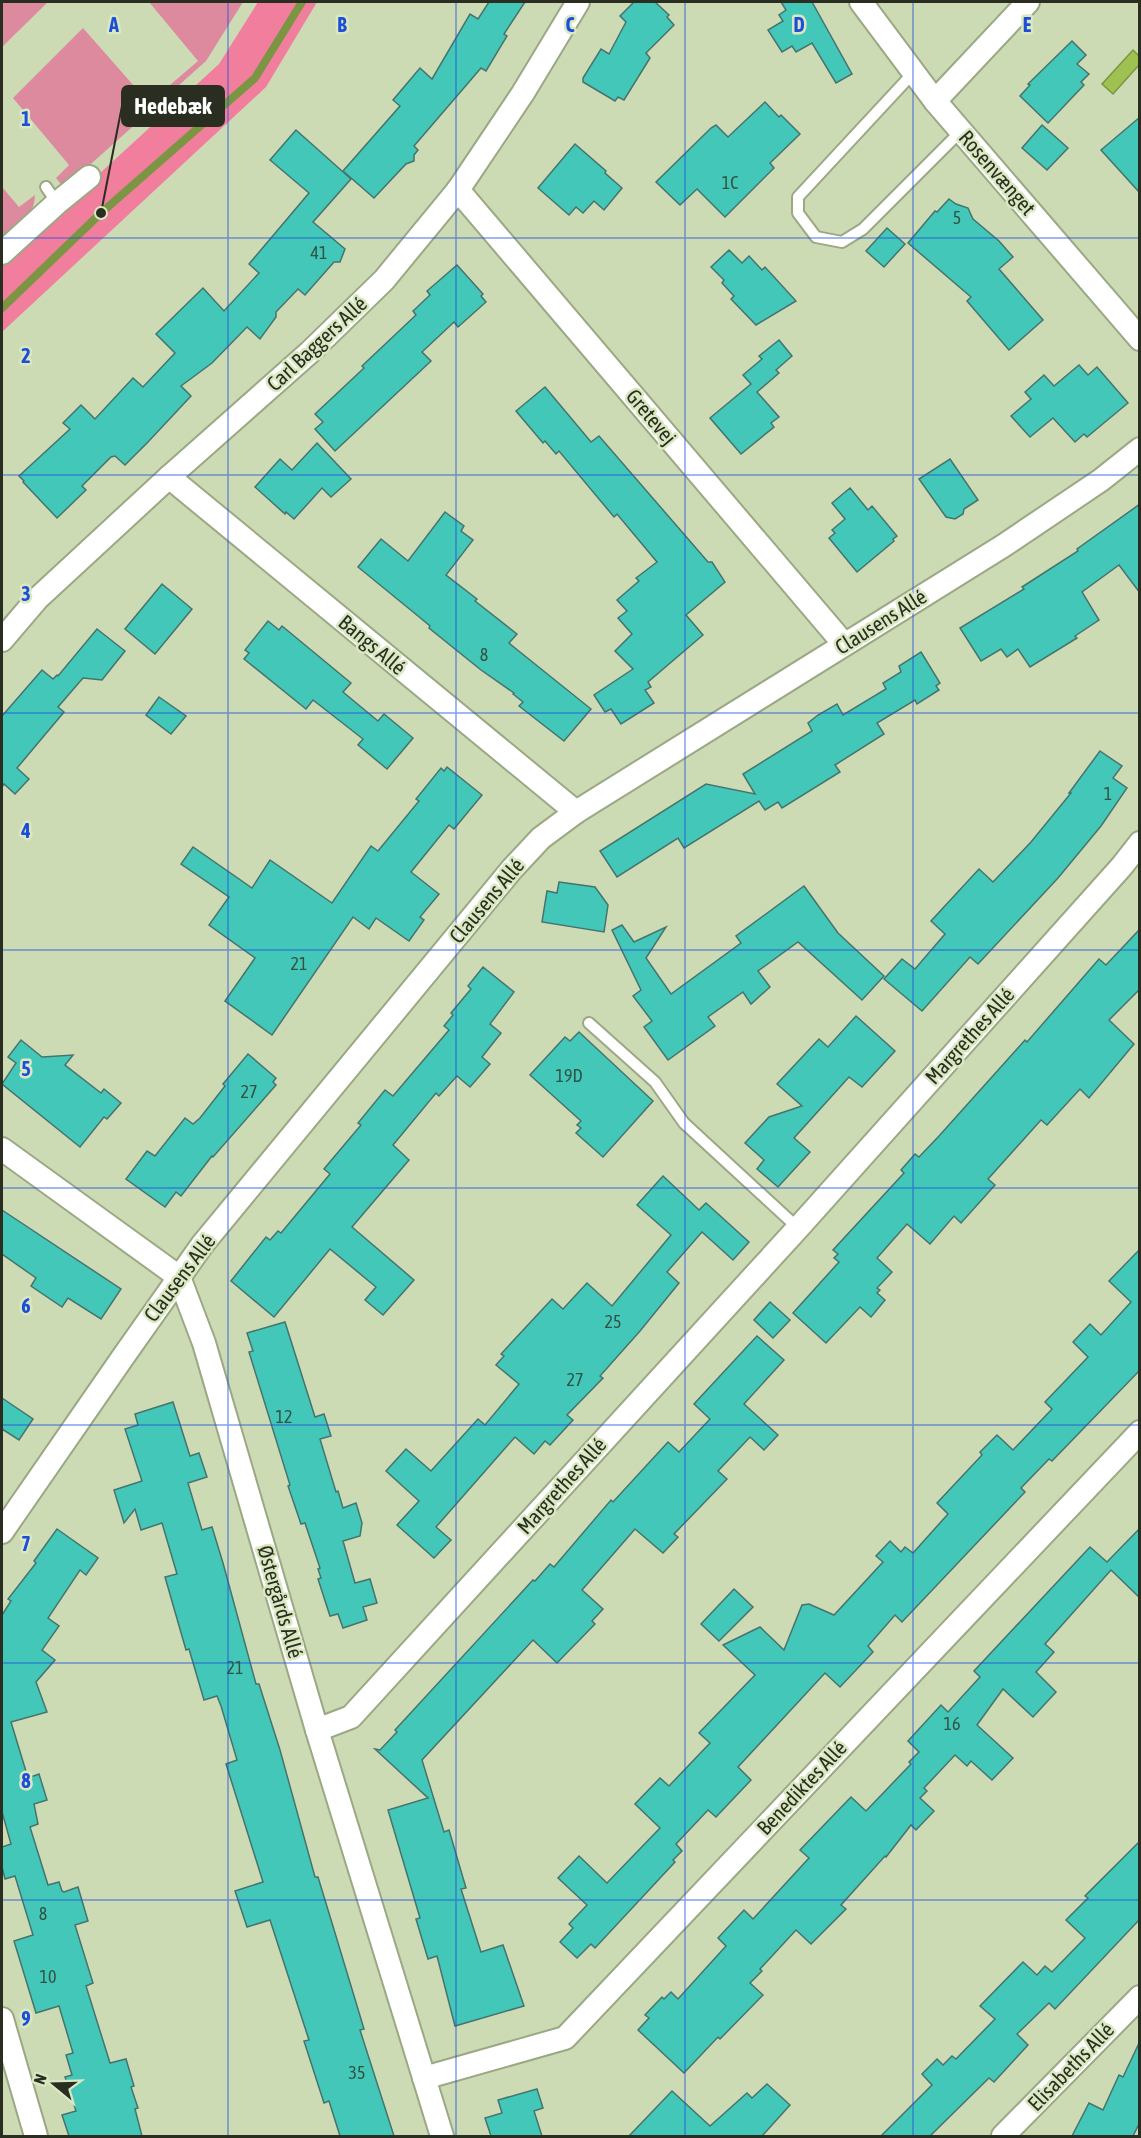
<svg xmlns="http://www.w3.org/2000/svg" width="1141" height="2138" viewBox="0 0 1141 2138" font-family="'Asap Condensed',sans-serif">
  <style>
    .green { fill: #dd8a9e }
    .forest { fill: #f17e9c }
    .water { fill: #9ec152; stroke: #7b9543; stroke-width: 1.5 }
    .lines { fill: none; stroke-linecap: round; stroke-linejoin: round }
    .stream { stroke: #7b9543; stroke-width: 8 }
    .building { fill: #43c7b8; stroke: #45746d; stroke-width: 1.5 }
    .lane-casing { stroke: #9aa884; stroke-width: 14 }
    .street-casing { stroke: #9aa884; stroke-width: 26 }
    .lane { stroke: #fff; stroke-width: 10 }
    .street { stroke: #fff; stroke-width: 22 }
    .grid { fill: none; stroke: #1d4ed8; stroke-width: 1.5; stroke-opacity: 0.55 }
    .labels { text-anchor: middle; stroke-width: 5; stroke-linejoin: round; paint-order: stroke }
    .number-label { font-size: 18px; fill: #305446 }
    .street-label { font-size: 21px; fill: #292e20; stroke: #dae8c2 }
    .grid-label { font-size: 20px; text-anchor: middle; font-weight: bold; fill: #1d4ed8; stroke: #dae8c2; stroke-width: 5; stroke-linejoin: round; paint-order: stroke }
    .leader { fill: none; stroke: #292e20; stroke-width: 2 }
    .callout-dot { fill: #292e20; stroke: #dae8c2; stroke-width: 2 }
    .callout { fill: #292e20; stroke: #292e20; stroke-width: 2 }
    .callout-label { font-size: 22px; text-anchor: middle; font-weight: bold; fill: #fff }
  </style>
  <rect width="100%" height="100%" fill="#cddbb5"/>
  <g class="green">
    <polygon points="2,2 48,2 2,47"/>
    <polygon points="149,2 243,2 206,61 64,188 56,178 69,165 13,98 83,28 149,103 198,61"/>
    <path d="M2,187L19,207L35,195C35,216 16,229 2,242Z"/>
  </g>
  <polygon class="forest" points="258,2 317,2 266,87 2,332 2,263 219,64"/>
  <polygon class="water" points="1133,50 1139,56 1139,65 1113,94 1102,84"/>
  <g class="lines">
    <polyline class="stream" points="2,308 101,213 255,78 302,2"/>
  </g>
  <g class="building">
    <polygon points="489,2 525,2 504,34 507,36 486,71 481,68 414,146 418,150 414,155 414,161 406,164 374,198 343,171 400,106 393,100 420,68 432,79 470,14 478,19"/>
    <polygon points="634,2 655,2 669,15 667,17 674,25 646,53 650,58 624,100 618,97 615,101 583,82 583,78 601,49 609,54 626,22 620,16"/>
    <polygon points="781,2 812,2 852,74 836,83 812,43 796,52 792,46 782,52 768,30 783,21 779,15 786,10"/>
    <polygon points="1072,41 1086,55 1077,64 1089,74 1081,82 1084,85 1048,123 1020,96 1030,85 1028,84"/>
    <polygon points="765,102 779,117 781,115 800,134 770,163 774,168 725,217 697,189 680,205 656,182 711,128 716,125 728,137"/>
    <polygon points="1140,117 1140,193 1101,150"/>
    <polygon points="1042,125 1068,148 1047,170 1022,148"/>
    <polygon points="296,130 351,179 313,222 345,249 340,262 334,262 305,295 298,289 276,312 276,317 260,339 247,327 212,363 181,386 191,396 148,442 125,465 115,456 111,457 82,486 86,490 57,518 23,482 24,481 19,476 70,429 63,423 81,405 95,419 133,378 143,387 175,353 156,334 203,288 224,311 259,273 249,264 309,193 270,160"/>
    <polygon points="575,144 606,171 605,173 622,188 604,210 594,201 583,213 576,207 569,215 538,188"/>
    <polygon points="949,199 956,204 968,208 973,219 999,241 1013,257 999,269 1043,320 1009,350 967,301 971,297 908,243 935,211 937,212"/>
    <polygon points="887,228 905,244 884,267 866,251"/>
    <polygon points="729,250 742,263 749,256 762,270 765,267 796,301 756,325 731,299 734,296 722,283 724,280 711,267"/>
    <polygon points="457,265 483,294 481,296 486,302 458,327 454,322 422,352 431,361 335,451 315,429 323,422 315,414 364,368 362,366 416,315 413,311 430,295 427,291"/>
    <polygon points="779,340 792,356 776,370 779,373 757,392 779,417 771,423 774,427 741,454 710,418 751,384 743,375 762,359 759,356"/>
    <polygon points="1079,365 1088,375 1097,367 1128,403 1087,437 1084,434 1075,442 1053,418 1030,437 1011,416 1031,399 1025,392 1044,375 1054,386"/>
    <polygon points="545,387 591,442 599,436 708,562 712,562 725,582 686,615 703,635 648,682 651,687 645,690 654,703 621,724 611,709 605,712 594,695 633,669 615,651 632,634 618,618 627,611 617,600 639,581 636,578 657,562 617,514 614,517 559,451 556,454 545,441 543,443 516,411"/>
    <polygon points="317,443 351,479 331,497 322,488 294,519 286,512 285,514 255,487 280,459 292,470"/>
    <polygon points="950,459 978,500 964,509 963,514 955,519 946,517 919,479"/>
    <polygon points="850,488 868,510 872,506 897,536 893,539 894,541 857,572 829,538 835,533 832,530 845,519 832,503"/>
    <polygon points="1140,504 1140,593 1119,565 1082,592 1099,620 1075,636 1077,638 1030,667 1018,649 1007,657 1001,649 981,661 960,628 1024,589 1022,587 1078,551 1077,549"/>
    <polygon points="445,512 464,526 461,531 473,540 446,575 477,599 475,601 517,634 509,643 515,648 591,709 564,741 519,706 523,702 513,694 514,693 481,670 429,628 430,626 418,616 358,567 381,539 408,561"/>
    <polygon points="162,584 192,609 155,654 125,629"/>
    <polygon points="268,621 279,630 282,626 351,683 343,692 378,721 384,714 413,738 387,769 358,745 363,739 313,700 306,709 244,659 249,653 245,650"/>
    <polygon points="97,629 125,651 102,680 83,678 58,707 64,712 17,768 29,779 15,794 4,784 2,787 2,716 42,670 53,679 57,675 58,676"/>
    <polygon points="921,652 940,683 936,686 939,690 917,704 915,700 877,723 884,734 835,765 840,772 782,808 778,802 765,810 759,801 684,848 678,838 617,877 600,851 706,784 755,794 743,774 812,731 808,723 818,715 837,704 843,715 886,689 883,683 901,672 899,666"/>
    <polygon points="159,697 186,716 171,734 146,715"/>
    <polygon points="1100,751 1122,766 1113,778 1127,788 1101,826 1058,878 978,964 970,957 922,1011 884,979 902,959 915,969 945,934 931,921 979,869 993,882 1031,842 1071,793 1069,793"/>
    <polygon points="447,767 482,795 454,829 449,825 411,872 439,894 420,917 424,920 409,941 376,918 369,929 353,917 272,1035 225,1001 255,958 209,925 229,897 181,864 193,847 252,888 270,860 332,903 371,846 378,851 419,801 416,799 441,768 444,771"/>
    <polygon points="559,882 595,887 608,905 604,932 542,922 547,891 557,893"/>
    <polygon points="804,886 838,933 884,976 862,1000 798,942 758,971 770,987 751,1004 743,992 708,1017 715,1026 668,1060 644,1027 652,1021 633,996 641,990 612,930 622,925 634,942 666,927 646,958 671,994 741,943 736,936"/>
    <polygon points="1140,929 1140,989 1109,1020 1134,1044 1089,1098 1080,1089 1047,1125 1041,1120 988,1179 995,1185 961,1223 954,1216 930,1244 907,1224 877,1258 892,1272 877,1288 880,1290 877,1293 885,1300 871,1317 860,1307 826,1343 793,1313 839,1262 834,1258 838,1254 833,1250 904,1173 901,1170 915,1154 919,1157 939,1136 1025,1040 1027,1042 1099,959 1106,965"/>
    <polygon points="483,967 514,992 490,1024 501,1033 482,1057 490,1064 470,1087 457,1076 439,1096 436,1093 393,1145 409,1160 352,1227 414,1280 383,1315 365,1300 376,1287 330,1249 274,1317 231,1281 266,1237 270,1240 278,1231 281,1233 330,1174 324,1169 361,1125 358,1123 385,1090 393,1096 449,1030 444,1026 453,1015 451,1013 471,989 468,986"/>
    <polygon points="856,1016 895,1051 862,1087 849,1077 794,1138 810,1152 778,1187 757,1169 764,1160 745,1143 769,1117 802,1106 777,1084 819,1039 828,1047"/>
    <polygon points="579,1032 653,1101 603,1157 576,1133 581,1128 577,1125 581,1121 530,1075 565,1037 570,1041"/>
    <polygon points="21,1040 42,1057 73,1055 65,1065 101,1093 104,1089 121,1103 107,1119 104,1117 80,1147 2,1084 16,1063 8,1057"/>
    <polygon points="248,1054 276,1078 273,1082 276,1085 213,1157 212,1156 181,1196 176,1192 165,1207 126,1179 147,1151 155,1156 185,1118 193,1124 200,1118 225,1086 223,1084"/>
    <polygon points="663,1176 699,1210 706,1203 749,1242 733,1260 702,1232 667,1272 679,1283 640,1331 600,1376 603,1378 567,1415 573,1420 550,1445 545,1441 534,1454 515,1437 436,1527 451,1540 434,1558 397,1525 419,1501 386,1471 406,1449 431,1471 478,1419 485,1425 519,1384 496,1365 504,1356 501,1354 552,1299 563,1309 587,1283 612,1306 671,1235 637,1205"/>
    <polygon points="2,1210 121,1289 101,1319 68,1298 62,1307 31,1286 36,1278 2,1254"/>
    <polygon points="1140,1249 1140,1370 1052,1461 1049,1459 1021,1488 1025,1492 902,1622 895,1615 868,1646 873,1652 840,1687 825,1673 738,1767 751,1780 716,1817 708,1810 676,1844 682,1851 673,1860 675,1862 595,1948 591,1944 577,1958 560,1942 573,1928 569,1924 587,1905 558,1878 579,1856 607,1883 660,1828 635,1804 660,1778 669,1786 710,1743 699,1733 755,1675 723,1645 760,1627 784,1650 802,1605 809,1604 834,1615 883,1562 876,1556 890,1541 901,1552 905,1547 913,1553 948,1514 937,1503 982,1455 980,1452 997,1435 1013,1450 1052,1409 1045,1402 1088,1357 1073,1342 1090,1324 1101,1335 1131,1302 1109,1281"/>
    <polygon points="770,1302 790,1320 773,1338 754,1320"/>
    <polygon points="285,1322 315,1417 324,1414 331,1436 320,1439 336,1492 338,1491 343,1508 356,1503 362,1523 360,1536 343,1541 355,1583 370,1579 377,1603 363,1607 367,1620 343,1628 338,1614 330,1616 318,1579 321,1578 318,1569 320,1568 305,1523 301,1524 288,1486 290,1485 249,1352 253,1351 247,1333"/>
    <polygon points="757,1336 784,1360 744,1404 778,1435 764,1450 750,1437 718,1471 727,1479 674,1534 678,1537 663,1553 635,1529 582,1590 603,1609 592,1621 595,1624 557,1663 533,1640 422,1760 444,1832 449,1830 466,1888 461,1889 481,1952 503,1945 524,2006 455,2026 437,1956 428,1959 416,1919 420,1918 388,1810 428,1798 375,1749 380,1750 397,1732 395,1730 533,1580 535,1581 550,1564 554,1567 611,1500 613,1502 668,1442 679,1452 710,1419 694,1404"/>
    <polygon points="2,1398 33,1419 19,1440 2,1429"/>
    <polygon points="173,1402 190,1456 199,1453 207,1477 188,1483 202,1530 212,1527 223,1563 256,1684 259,1684 280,1750 315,1877 318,1877 332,1923 364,2029 360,2030 394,2136 340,2136 329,2101 324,2103 304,2041 309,2040 270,1920 247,1927 235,1891 263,1882 226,1764 237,1760 221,1706 217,1696 204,1700 189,1649 186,1650 165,1577 177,1574 162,1523 141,1530 135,1509 124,1523 114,1490 142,1481 125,1429 138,1425 135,1414"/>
    <polygon points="1140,1528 1140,1598 1111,1570 1045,1644 1054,1652 1036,1672 1056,1692 1033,1717 1003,1689 977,1725 1013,1758 992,1780 971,1761 967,1766 955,1755 924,1788 927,1791 920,1798 934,1811 916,1830 911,1825 886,1857 885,1856 841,1905 846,1909 811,1944 796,1930 760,1969 762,1971 750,1983 763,1995 720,2039 718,2037 684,2073 638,2030 649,2018 645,2015 662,1997 664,1999 671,1992 678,1999 726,1946 718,1938 744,1910 753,1919 809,1858 800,1850 851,1797 866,1811 911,1764 909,1762 919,1752 908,1741 941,1705 948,1712 980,1677 974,1671 1090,1547 1107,1562"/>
    <polygon points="57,1529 98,1558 86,1575 80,1570 48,1618 59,1626 42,1650 55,1660 36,1682 47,1712 11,1722 28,1778 39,1774 47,1800 34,1804 38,1824 30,1827 48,1885 59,1882 62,1891 64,1892 78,1887 88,1921 75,1925 93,1983 86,1986 110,2063 126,2059 134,2086 131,2087 138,2108 135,2109 142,2136 69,2136 62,2115 76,2111 65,2077 72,2075 66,2055 73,2053 59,2006 36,2013 14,1941 33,1935 15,1876 5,1879 2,1867 2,1847 11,1844 2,1812 2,1615 11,1601 8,1599 36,1563 34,1561"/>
    <polygon points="734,1589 753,1607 719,1641 701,1624"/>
    <polygon points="1140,1841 1140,1919 1055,2009 1049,2003 1017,2034 1028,2045 994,2082 989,2078 930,2136 881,2136 932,2085 922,2074 937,2059 943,2065 952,2056 956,2059 995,2019 980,2006 1023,1962 1037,1975 1045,1966 1052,1972 1085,1938 1066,1920 1088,1898 1085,1896"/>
    <polygon points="1140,2041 1140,2122 1133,2136 1072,2136 1089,2103 1103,2110 1119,2075 1123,2077"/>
    <polygon points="767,2084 790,2105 762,2136 629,2136 672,2091 710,2126 747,2093 752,2098"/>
    <polygon points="537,2089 543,2108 534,2111 542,2136 491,2136 485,2118 502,2113 498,2100"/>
  </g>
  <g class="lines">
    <g class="lane-casing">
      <g id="lane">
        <polyline points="914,72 798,197 798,213 816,237 842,242 863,229 961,131"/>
        <polyline points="46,187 57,203"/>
        <polyline points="589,1023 655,1082 684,1123 798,1228"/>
      </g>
    </g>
    <g class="street-casing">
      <g id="street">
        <polyline points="861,2 935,101 1140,339"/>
        <polyline points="935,101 1028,2"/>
        <polyline points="458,190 844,644"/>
        <polyline points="2,253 57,203 89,177"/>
        <polyline points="169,477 576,812"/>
        <polyline points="2,640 37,599 169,477 310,352 384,280 458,190 523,93 578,2"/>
        <polyline points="2,1149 179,1277 204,1343 317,1730 442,2136"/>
        <polyline points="2,1532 123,1357 202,1245 512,869 541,838 576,812 1003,546 1101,480 1140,449"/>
        <polyline points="317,1730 351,1717 798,1228 1122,866 1140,843"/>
        <polyline points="2,2019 36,2136"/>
        <polyline points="424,2078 565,2038 1140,1432"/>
        <polyline points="1003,2136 1140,1997"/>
      </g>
    </g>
    <use href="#lane" class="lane"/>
    <use href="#street" class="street"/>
  </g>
  <path class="grid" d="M228,2V2136M456,2V2136M685,2V2136M913,2V2136M2,238H1140M2,475H1140M2,713H1140M2,950H1140M2,1188H1140M2,1425H1140M2,1663H1140M2,1900H1140"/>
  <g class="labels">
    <g class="number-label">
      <text x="730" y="189">1C</text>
      <text x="957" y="224">5</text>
      <text x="319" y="259">41</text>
      <text x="484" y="661">8</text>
      <text x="1108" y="800">1</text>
      <text x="299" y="970">21</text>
      <text x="569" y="1082">19D</text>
      <text x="249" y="1098">27</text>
      <text x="613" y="1328">25</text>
      <text x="575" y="1386">27</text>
      <text x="284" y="1423">12</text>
      <text x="235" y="1674">21</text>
      <text x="952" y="1730">16</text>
      <text x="43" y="1920">8</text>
      <text x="48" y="1983">10</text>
      <text x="357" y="2079">35</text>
    </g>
    <g class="street-label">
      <text transform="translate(997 173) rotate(49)" y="7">Rosenvænget</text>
      <text transform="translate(317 344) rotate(-43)" y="7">Carl Baggers Allé</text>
      <text transform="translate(651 417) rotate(50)" y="7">Gretevej</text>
      <text transform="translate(881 622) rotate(-32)" y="7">Clausens Allé</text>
      <text transform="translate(372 645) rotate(40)" y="7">Bangs Allé</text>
      <text transform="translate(487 901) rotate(-50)" y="7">Clausens Allé</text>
      <text transform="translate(970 1036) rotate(-48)" y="7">Margrethes Allé</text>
      <text transform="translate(180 1278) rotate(-53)" y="7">Clausens Allé</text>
      <text transform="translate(562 1486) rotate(-48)" y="7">Margrethes Allé</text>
      <text transform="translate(280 1602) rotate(74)" y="7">Østergårds Allé</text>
      <text transform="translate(802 1788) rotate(-47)" y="7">Benediktes Allé</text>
      <text transform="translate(1071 2067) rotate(-46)" y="7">Elisabeths Allé</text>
    </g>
  </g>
  <g class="grid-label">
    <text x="114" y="32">A</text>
    <text x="342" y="32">B</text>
    <text x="570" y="32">C</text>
    <text x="799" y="32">D</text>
    <text x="1027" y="32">E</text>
    <text x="26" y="126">1</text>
    <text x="26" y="363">2</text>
    <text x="26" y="601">3</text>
    <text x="26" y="838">4</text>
    <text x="26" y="1076">5</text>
    <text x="26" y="1313">6</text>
    <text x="26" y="1551">7</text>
    <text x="26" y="1788">8</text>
    <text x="26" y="2026">9</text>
  </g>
  <path class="leader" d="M101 213L122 106"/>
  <circle class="callout-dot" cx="101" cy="213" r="6"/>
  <rect class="callout" x="122" y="86" width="102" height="40" rx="6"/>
  <g class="callout-label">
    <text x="173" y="114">Hedebæk</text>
  </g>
  <rect width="1141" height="2138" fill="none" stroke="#292e20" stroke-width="6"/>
  <g transform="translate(54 2084) rotate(289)" stroke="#dae8c2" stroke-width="4.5" paint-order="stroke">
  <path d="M0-4.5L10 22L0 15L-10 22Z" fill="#292e20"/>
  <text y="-9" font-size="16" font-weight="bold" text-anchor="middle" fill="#292e20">N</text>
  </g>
</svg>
